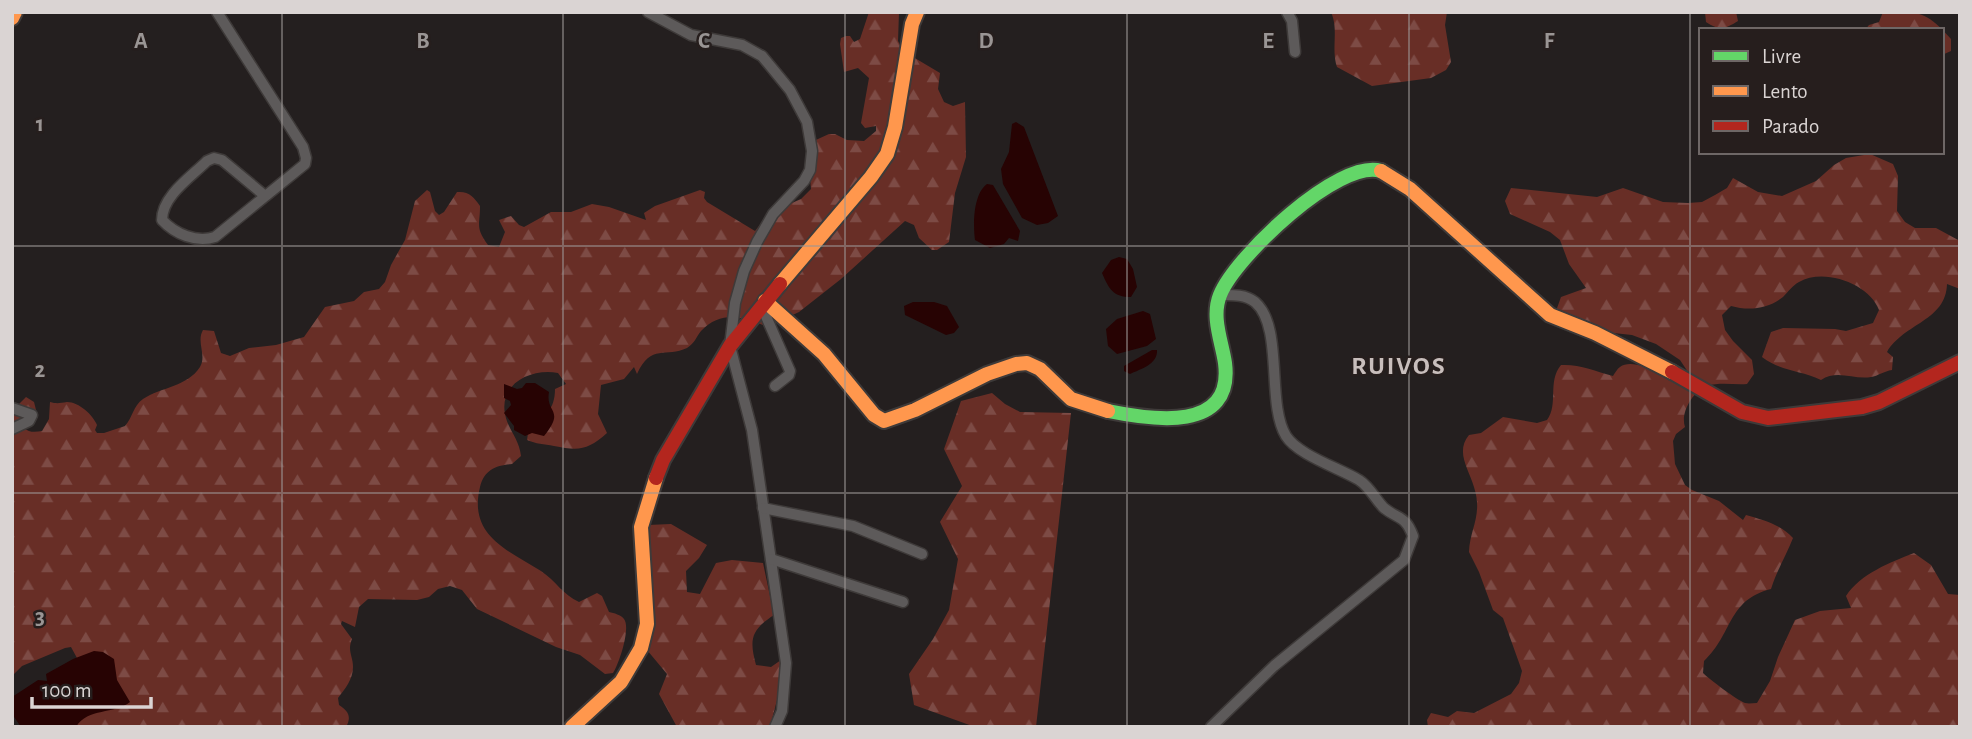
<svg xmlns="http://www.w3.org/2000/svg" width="1972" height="739" viewBox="0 0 1972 739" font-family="'Alegreya Sans',sans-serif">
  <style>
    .forest { fill: url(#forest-firs) }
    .water { fill: #270303 }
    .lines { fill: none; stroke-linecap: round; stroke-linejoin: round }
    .street-casing { stroke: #3e3a39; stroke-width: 13 }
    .fast-casing { stroke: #3e3a39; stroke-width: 18 }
    .slow-casing { stroke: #3e3a39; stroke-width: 18 }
    .jam-casing { stroke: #3e3a39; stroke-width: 18 }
    .street { stroke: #5d5a5a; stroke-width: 10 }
    .fast { stroke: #63d668; stroke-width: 14 }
    .slow { stroke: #ff974d; stroke-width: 14 }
    .jam { stroke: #b3261e; stroke-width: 14 }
    .grid { fill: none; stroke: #9a9594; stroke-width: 2; stroke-opacity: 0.55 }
    .labels { text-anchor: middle; stroke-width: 5; stroke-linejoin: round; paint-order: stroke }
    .district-label { font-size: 26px; font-weight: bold; letter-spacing: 2px; fill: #c8bebc; stroke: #261e1d }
    .grid-label { font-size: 23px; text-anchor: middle; font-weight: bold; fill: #9a9594; stroke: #261e1d; stroke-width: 5; stroke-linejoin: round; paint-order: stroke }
  </style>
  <defs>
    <pattern id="forest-firs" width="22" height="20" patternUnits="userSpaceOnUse" patternTransform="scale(1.75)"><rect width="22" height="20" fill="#682e26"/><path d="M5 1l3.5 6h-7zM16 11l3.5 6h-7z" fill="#7d4b45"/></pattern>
  </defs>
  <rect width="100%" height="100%" fill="#241f1f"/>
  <g class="forest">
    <path d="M869,12H899L898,41L903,51L940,73L938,89L944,102L953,106L965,102L966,157L955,193L949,242L937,250H932L919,238L914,225L905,221L841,279L799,312L767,327C744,316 721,310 701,331C696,337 695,343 687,348C666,358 651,343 637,374L634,367L624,379L601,385L598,414L607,433C588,450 579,451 554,446C544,444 536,444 527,440L529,427C545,416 555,410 555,389L566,384L558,373C532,368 499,383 505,414C508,430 519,438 521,456L512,464C496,465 484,470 480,487C468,536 508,550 541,571C556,581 563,595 579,602L597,593L602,596L609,612C614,613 621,615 624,619C631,628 619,664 613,673L605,674L580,655L556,647L477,609L462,590L450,586L438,589L429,597L417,600L368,599L359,607L355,627L342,621L341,624L352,639C347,651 353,656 353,667C353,679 345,689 338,698L339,705C348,711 352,716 346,727H40L77,658L71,647L65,648L22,666L12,676V406L19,404L26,397L34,402L36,410L24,428C29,433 36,432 42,431L49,419L50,402C57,404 60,403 67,402C79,402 93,415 97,425L95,430L97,433H104L125,426C133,417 133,406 143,399C161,387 187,387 200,367C207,355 196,342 203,330L214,331L221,353L230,356L249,348L276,345L304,337L325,307L354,301L364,292L379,289L385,282L391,265L405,240L415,201L427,190L430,192L435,211L439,215L444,212L457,192C469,191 474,197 480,206C480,226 475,227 488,245L499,247L505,232L499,220L511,216L519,225L524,227L551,212H571L592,204L609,207L646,220L644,213L655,206L700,190L705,192L704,198L707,202L755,231L769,213L801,199L811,189L807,144L829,134H835L847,140L864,141L876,131V126L865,128L861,123L869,78L858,68L844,72L840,44L841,38L846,36H850L854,42L860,39Z"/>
    <path d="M1331,12H1447L1445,25L1451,62L1446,70L1431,78L1372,86L1337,67C1331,48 1339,30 1331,12Z"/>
    <path d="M1705,12H1736L1738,21C1725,29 1720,31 1706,22Z"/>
    <path d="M1883,12C1920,12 1925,10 1951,39V51L1942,55V30H1865L1869,25L1879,22Z"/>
    <path d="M1870,154L1893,164L1898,176L1897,211L1905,222L1915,228H1936L1960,241V289L1947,284C1946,321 1904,323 1887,352L1893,357L1892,370C1884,371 1878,376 1871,377C1854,380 1837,369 1821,380C1800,370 1782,372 1762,357L1771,332L1783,328L1835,329L1846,331L1873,323L1879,310C1870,284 1824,267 1799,282C1793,285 1788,292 1783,297C1768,309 1749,311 1731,306L1722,315L1725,330L1733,341L1752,360L1754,374L1747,384C1735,385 1719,382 1707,386C1693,391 1680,413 1685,427L1676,434L1673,441L1675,464L1685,485L1692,490L1719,501L1743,520L1746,515C1763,520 1780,524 1793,538C1786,556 1777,570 1771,589C1727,600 1733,634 1704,661L1703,673C1709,679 1737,700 1745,703C1749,704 1753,703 1757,703L1770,681L1778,657L1795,620L1820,611L1851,608L1846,596C1860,574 1891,562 1914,553L1931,565L1948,594L1960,595V727H1428L1427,720L1431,713L1448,717L1457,711L1474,713L1511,694L1519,683L1522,671L1503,618L1493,610L1479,572L1469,552C1470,528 1483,515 1474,487C1469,469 1455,452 1469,435L1481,433L1503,417L1537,423L1547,420C1559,404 1547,382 1561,365C1579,364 1595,371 1613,376C1615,373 1617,369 1620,367C1635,356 1668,379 1685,383L1688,372L1680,360L1656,344L1632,335L1595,331L1556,311L1561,297L1586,288L1569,264L1560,240L1550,232L1510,214L1505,201L1511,188L1597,197L1623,188L1663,202L1688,203L1702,202L1715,195L1727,188L1733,178L1758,192L1782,196L1816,181L1834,165L1846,158Z"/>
    <polygon points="992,393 1005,404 1020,412 1071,413 1036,727 975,727 914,705 909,674 933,639 949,610 958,559 940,522 962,486 944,449 961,401"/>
    <path d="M671,524L707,545L699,558L686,571L687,592L700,594L716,563L732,560L763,563L774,615C751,630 749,639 756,665L771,667L781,660L778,696L770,727H677L659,694L667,674L647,650L654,629L648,525Z"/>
  </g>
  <g class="water">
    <polygon points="1016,122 1024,127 1058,216 1048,223 1037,225 1022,218 1003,184 1001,169 1009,152 1012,124"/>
    <path d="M987,184L993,185L1020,231L1018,241L1009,238L1004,244L990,248L975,240C973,225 973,194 987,184Z"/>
    <path d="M1119,257L1127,259L1133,269L1137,287L1131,297C1113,297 1109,289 1102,273L1111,260Z"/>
    <polygon points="913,302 934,302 947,306 959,327 954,333 946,335 905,315 904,306"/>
    <polygon points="1143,311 1150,314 1156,339 1147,346 1117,354 1108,346 1106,329 1117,319"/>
    <path d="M1152,350H1157C1158,364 1141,369 1130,374L1124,371V366Z"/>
    <path d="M526,383H535L549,392C545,413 566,409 544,436L532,433L525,436L514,430V426L504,413L511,405L510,401L504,398V384L517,389L522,388Z"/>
    <path d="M94,651L103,652L114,659L117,680L130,702C114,715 88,707 76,727H21L12,714V697L38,680L47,681L46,674L73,659Z"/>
  </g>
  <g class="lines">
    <g class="street-casing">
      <g id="street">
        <path d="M217,12L303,147L306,158L305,164L215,237C196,243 175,234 162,220C162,196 191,177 207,161L214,158L222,160L264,195"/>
        <polyline points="648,12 691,35 742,45 762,56 790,90 807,122 812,151 810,170 804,181 773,214 757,242 744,271 735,303 730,346 752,430 786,663 782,711 775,727"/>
        <polyline points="1287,12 1292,21 1295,52"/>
        <polyline points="761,305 790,371 789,375 775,386"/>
        <polyline points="12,408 32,415 29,421 12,429"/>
        <polyline points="763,508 853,526 922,554"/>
        <polyline points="771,559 903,602"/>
        <path d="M1211,727L1274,666L1404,560L1413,536C1405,515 1399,520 1384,508C1375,499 1370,487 1359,480C1339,468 1298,455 1286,436C1266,403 1284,327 1255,302C1245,294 1231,295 1219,295"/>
      </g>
    </g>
    <g class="fast-casing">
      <path id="fast" d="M1108,411C1152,420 1234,433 1225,363C1222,342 1211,317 1220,295C1235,257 1339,158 1381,171"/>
    </g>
    <g class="slow-casing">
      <g id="slow">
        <polyline points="12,18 15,12"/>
        <polyline points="1381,171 1410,189 1550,315 1595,333 1672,372"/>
        <polyline points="780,284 871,177 887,154 895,127 912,24 917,12"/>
        <polyline points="765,301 824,354 874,415 884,421 915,410 987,374 1016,364 1027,363 1040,369 1071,399 1108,411"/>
        <polyline points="572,727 621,682 641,648 647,624 641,527 656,478"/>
      </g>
    </g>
    <g class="jam-casing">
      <g id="jam">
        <polyline points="1672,372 1742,412 1768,418 1862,407 1879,402 1960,362"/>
        <polyline points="656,478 663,460 730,346 780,284"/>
      </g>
    </g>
    <use href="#street" class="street"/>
    <use href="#fast" class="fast"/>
    <use href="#slow" class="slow"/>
    <use href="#jam" class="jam"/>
  </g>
  <path class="grid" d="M282,12V727M563,12V727M845,12V727M1127,12V727M1409,12V727M1690,12V727M12,246H1960M12,493H1960"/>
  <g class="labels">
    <g class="district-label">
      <text x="1399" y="374">RUIVOS</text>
    </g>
  </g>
  <g class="grid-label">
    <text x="141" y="48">A</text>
    <text x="423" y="48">B</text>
    <text x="704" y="48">C</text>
    <text x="986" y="48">D</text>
    <text x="1268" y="48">E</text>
    <text x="1549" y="48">F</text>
    <text x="40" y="131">1</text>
    <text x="40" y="377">2</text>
    <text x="40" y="624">3</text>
  </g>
  <rect width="1972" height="739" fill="none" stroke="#dad4d3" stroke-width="28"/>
  <rect x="1699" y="28" width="245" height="126" fill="#261e1d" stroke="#6e6766" stroke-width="2"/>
  <rect x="1713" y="51" width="35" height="10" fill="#63d668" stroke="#6e6766" stroke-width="2"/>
  <text x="1762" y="63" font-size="21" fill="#dad4d3">Livre</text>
  <rect x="1713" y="86" width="35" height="10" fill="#ff974d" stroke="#6e6766" stroke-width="2"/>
  <text x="1762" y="98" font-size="21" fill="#dad4d3">Lento</text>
  <rect x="1713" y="121" width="35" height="10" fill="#b3261e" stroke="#6e6766" stroke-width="2"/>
  <text x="1762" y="133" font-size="21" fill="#dad4d3">Parado</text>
  <path d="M32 697v10h119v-10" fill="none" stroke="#dad4d3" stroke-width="3.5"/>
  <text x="42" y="697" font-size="21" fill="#dad4d3" stroke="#261e1d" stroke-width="5" paint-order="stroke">100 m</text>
</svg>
